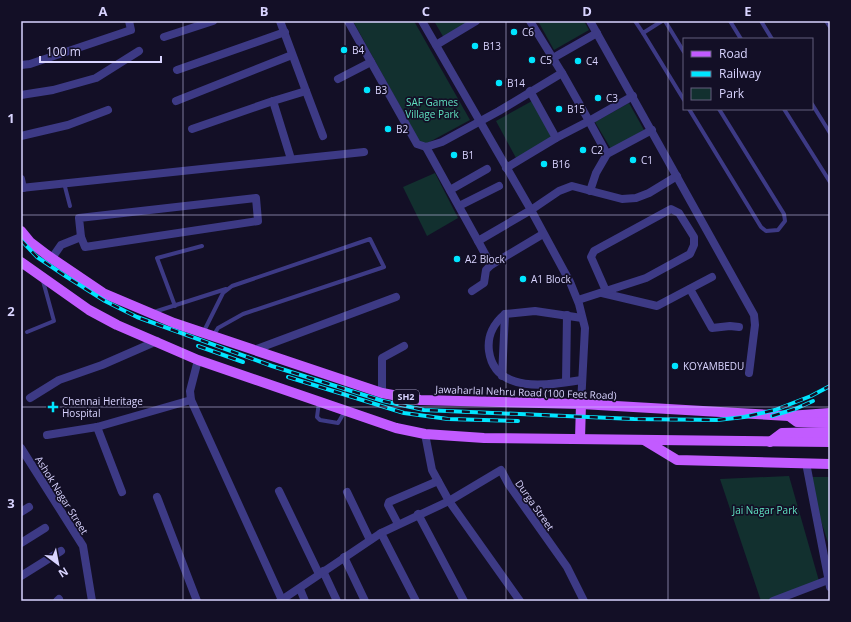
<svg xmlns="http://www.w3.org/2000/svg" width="851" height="622" viewBox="0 0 851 622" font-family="'Open Sans',sans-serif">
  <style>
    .green { fill: #12302f }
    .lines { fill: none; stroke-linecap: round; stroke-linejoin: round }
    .service { stroke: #3d3a85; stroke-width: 4 }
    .minor { stroke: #3d3a85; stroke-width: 8 }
    .primary { stroke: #c25bff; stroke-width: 10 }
    .rail-casing { stroke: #00e5ff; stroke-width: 4 }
    .rail { stroke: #130f26; stroke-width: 2.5; stroke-dasharray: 8; stroke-linecap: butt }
    .grid { fill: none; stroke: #d9d4ff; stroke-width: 1; stroke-opacity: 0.55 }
    .poi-dot { fill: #00e5ff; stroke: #130f26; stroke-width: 1.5 }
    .labels { text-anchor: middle; stroke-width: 3.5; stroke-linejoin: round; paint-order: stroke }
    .shield { fill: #130f26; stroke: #9e99be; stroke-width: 1 }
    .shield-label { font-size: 9px; font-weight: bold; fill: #d9d4ff }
    .poi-label { font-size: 10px; fill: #d9d4ff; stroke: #130f26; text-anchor: start }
    .park-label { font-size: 10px; fill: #5fe0c0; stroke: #130f26 }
    .street-label { font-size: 10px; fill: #d9d4ff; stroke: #130f26 }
    .neatline { fill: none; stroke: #d9d4ff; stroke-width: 1.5 }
    .grid-label { font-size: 13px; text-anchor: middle; font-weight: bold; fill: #d9d4ff }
  </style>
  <rect width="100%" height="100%" fill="#130f26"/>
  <g class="green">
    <polygon points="353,21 414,21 470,120 422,146"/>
    <polygon points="434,21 471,21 444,38"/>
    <polygon points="538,21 584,21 589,30 554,50"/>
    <polygon points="532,101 552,138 516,158 496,121"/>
    <polygon points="629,103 644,130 611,149 595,122"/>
    <polygon points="435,173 458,218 427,236 403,187"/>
    <polygon points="789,476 819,581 769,601 761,601 720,479"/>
    <polygon points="807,477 830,477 830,549"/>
  </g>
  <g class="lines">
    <g class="service">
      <polyline points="635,21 643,33 662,21"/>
      <polyline points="665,21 684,52"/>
      <polyline points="730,21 741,39"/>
      <polyline points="761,21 772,39"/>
      <polyline points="826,21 830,27"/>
      <polyline points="643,33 684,100"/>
      <polyline points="812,104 830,133"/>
      <polyline points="689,109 761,227 766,231 778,230 785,221 784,214 719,109"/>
      <polyline points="784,109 830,182"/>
      <polyline points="64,183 70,206"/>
      <polyline points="175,306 157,258 202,246"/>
      <polyline points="154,312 226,289"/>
      <polyline points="27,332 54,321 43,281"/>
      <polyline points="203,333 223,293 232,286 370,239 384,267 243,314 218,328 213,336"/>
      <polyline points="319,402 317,417 320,420 338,423 345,411"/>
    </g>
    <g class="minor">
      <polyline points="280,21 306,91 273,101 291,159"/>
      <polyline points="348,21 417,144 426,147 442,142 499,111 562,73 530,21"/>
      <polyline points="422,21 531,210 570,282 579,304 585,328 581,404"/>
      <polyline points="590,21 754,315 755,325 749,373"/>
      <polyline points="164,37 213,21"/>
      <polyline points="436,45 476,21"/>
      <polyline points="553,58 597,33"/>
      <polyline points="21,65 30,64 131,30 129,21"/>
      <polyline points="177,70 285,32"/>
      <polyline points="338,79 371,62"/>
      <polyline points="306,91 323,136"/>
      <polyline points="21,95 53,90 96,78 139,51"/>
      <polyline points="633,96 589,121 607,154 652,130"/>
      <polyline points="176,101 292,55"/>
      <polyline points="192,129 273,101"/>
      <polyline points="21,136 68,125 108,110"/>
      <polyline points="556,138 589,121 562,73"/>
      <polyline points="426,147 478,241 531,210 559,191 572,186 622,199 636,198 649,193 677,176"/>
      <polyline points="506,168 556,138 530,91"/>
      <polyline points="21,179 23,188"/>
      <polyline points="21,188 364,152"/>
      <polyline points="450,190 487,169"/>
      <polyline points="590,191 596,173 607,154"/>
      <polygon points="256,198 258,221 85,247 81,237 79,218"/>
      <polyline points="459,206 499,186"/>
      <polyline points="478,241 491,265"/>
      <polyline points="52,258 61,245 81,237"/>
      <polyline points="690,289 712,328 730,326 739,327"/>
      <polyline points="472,291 484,283 486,270 491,265 543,234"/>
      <polyline points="602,293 657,306 712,277"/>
      <polyline points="578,300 646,278 690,254 694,245 694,237 679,213 671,209 594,251 591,257 606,291"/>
      <polyline points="254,350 396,297"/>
      <polyline points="198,360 190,391 191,400 282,600"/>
      <polyline points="502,376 505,314"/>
      <path d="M582,380C551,385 495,395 489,351C487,336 494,323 505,314L535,311L582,318"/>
      <polyline points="566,382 567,315"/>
      <polyline points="382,393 382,358 404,346"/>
      <polyline points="30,398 59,380 102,365 157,341"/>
      <polyline points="97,427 122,492"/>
      <polyline points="425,434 432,470 449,501 520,601"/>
      <polyline points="47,435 97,427 191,400"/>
      <polyline points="21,448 83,546 92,601"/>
      <polyline points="806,463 830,587"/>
      <polyline points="279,491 319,574"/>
      <polyline points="347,492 370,540"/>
      <polyline points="157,497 197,601"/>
      <polyline points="21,512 29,507"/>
      <polyline points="418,514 464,601"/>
      <polyline points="398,524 388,505 389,502 438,481"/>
      <polyline points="381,533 416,601"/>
      <polyline points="21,543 45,528"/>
      <polyline points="344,557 365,601"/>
      <polyline points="323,571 337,601"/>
      <polyline points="21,576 61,551"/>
      <polyline points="300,589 305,601"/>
      <polyline points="57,601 59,599"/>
      <polyline points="280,601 381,533 449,501 501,470 509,485 567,567 584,601"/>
      <polyline points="773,601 828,580"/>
    </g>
    <g class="primary">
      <polyline points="21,231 30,242 47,255 103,293 174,323 382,393 420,400 581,404 789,416 830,413"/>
      <polyline points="21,262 89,310 117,325 198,360 396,428 425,434 484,438 830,442"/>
      <polyline points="789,416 797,422 830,423"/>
      <polyline points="580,439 581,404"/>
      <polyline points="644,440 677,460 830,464"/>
      <polyline points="770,442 782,433 830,432"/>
    </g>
    <g class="rail-casing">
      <g id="rail">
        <polyline points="21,240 37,257 67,277 105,301 137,317 272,366 383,401 424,410 634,419 717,420 744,417 775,410 811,396 830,386"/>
        <polyline points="198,346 243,362"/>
        <polyline points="288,377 404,413 448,419 518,421"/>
        <polyline points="772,416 795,409 813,401"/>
      </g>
    </g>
    <use href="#rail" class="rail"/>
  </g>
  <path class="grid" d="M183,21V601M345,21V601M506,21V601M668,21V601M21,215H830M21,407H830"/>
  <g class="poi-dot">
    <circle cx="514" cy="32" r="4"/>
    <circle cx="475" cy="46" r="4"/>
    <circle cx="344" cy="50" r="4"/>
    <circle cx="532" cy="60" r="4"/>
    <circle cx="578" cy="61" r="4"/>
    <circle cx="499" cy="83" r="4"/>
    <circle cx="367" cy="90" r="4"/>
    <circle cx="598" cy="98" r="4"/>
    <circle cx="559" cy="109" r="4"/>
    <circle cx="388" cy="129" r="4"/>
    <circle cx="583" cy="150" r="4"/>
    <circle cx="454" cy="155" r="4"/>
    <circle cx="633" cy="160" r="4"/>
    <circle cx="544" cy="164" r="4"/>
    <circle cx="457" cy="259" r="4"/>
    <circle cx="523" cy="279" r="4"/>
    <circle cx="675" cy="366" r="4"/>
    <path d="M51 401h4v4h4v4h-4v4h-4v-4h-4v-4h4z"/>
  </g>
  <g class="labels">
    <rect class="shield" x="393" y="390" width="26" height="14" rx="3"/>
    <g class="shield-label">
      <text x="406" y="400">SH2</text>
    </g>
    <g class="poi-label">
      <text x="522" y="36">C6</text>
      <text x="483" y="50">B13</text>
      <text x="352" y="54">B4</text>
      <text x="540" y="64">C5</text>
      <text x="586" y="65">C4</text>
      <text x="507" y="87">B14</text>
      <text x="375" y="94">B3</text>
      <text x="606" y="102">C3</text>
      <text x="567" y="113">B15</text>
      <text x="396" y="133">B2</text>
      <text x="591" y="154">C2</text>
      <text x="462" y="159">B1</text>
      <text x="641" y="164">C1</text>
      <text x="552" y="168">B16</text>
      <text x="465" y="263">A2 Block</text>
      <text x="531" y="283">A1 Block</text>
      <text x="683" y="370">KOYAMBEDU</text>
      <text x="62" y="405">Chennai Heritage<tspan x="62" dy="12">Hospital</tspan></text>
    </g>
    <g class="park-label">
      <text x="432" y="106">SAF Games<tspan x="432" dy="12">Village Park</tspan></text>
      <text x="765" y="514">Jai Nagar Park</text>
    </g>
    <g class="street-label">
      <text transform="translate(526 392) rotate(2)" y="4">Jawaharlal Nehru Road (100 Feet Road)</text>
      <text transform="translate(62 495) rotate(58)" y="4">Ashok Nagar Street</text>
      <text transform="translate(535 505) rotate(55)" y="4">Durga Street</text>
    </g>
  </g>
  <rect width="851" height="622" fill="none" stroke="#130f26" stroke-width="44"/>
  <rect x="683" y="38" width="130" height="72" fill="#130f26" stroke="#625e7d"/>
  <rect x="691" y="51" width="20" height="6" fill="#c25bff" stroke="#625e7d"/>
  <text x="719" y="58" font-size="12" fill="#d9d4ff">Road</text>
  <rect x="691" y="71" width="20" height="6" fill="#00e5ff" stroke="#625e7d"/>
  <text x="719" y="78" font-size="12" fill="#d9d4ff">Railway</text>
  <rect x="691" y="88" width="20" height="12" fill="#12302f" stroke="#625e7d"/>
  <text x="719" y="98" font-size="12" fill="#d9d4ff">Park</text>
  <g transform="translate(58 564) rotate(148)" stroke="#130f26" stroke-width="3" paint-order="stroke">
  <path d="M0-3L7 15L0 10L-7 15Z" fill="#d9d4ff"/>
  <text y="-6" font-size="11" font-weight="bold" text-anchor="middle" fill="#d9d4ff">N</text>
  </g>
  <path d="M40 56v6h121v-6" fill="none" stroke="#d9d4ff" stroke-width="2"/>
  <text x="46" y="56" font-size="12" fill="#d9d4ff" stroke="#130f26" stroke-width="3" paint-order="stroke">100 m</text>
  <rect x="22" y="22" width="807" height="578" class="neatline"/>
  <g class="grid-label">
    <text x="103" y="16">A</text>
    <text x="264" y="16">B</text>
    <text x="426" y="16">C</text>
    <text x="587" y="16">D</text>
    <text x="748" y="16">E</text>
    <text x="11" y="123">1</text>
    <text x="11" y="316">2</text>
    <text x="11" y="508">3</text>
  </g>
</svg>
